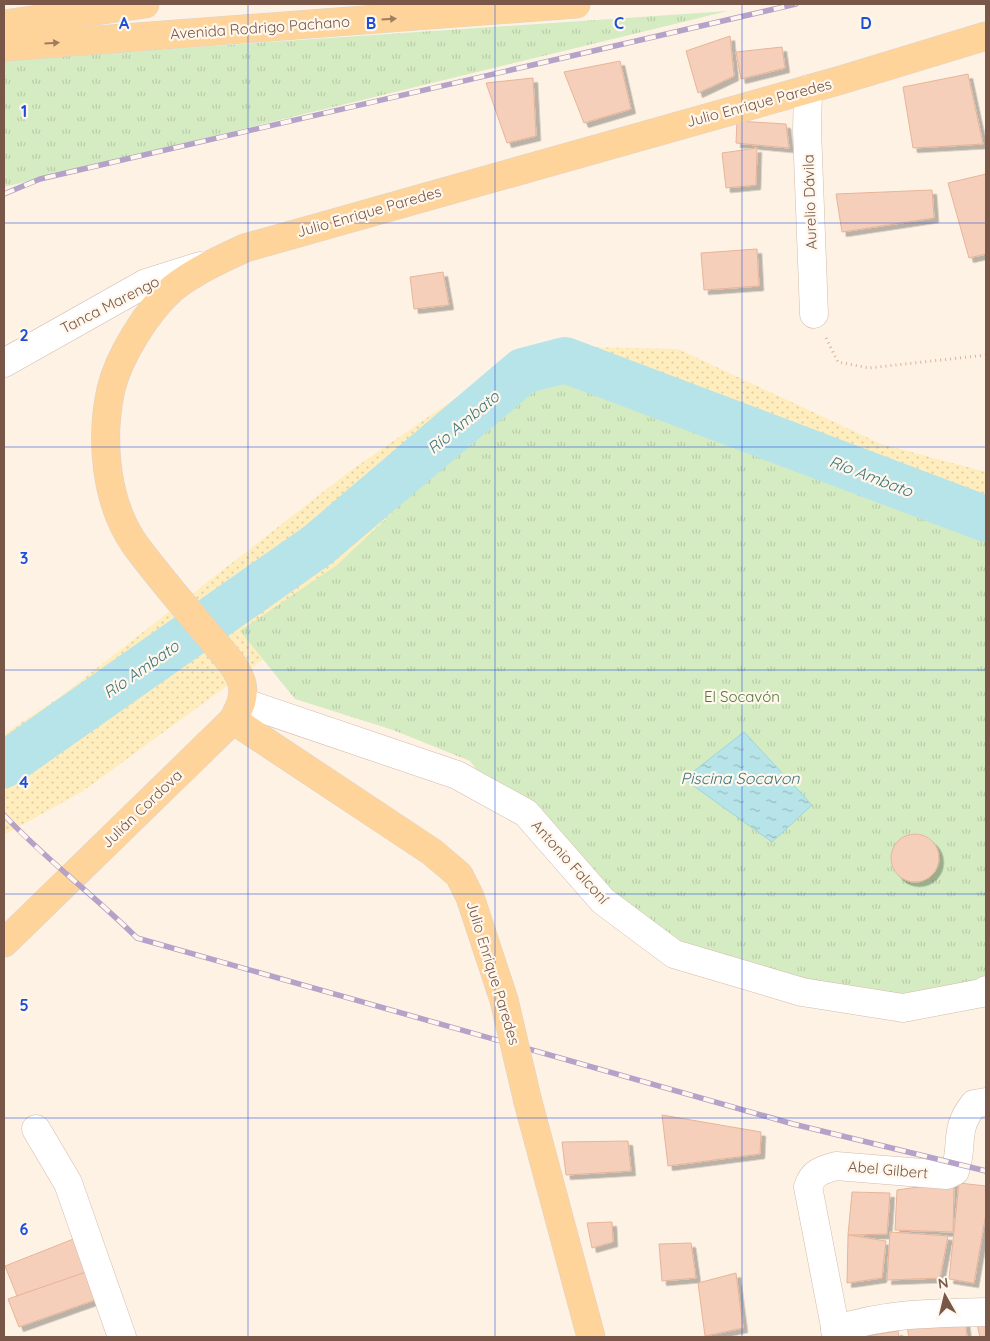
<svg xmlns="http://www.w3.org/2000/svg" width="990" height="1341" viewBox="0 0 990 1341" font-family="Quicksand,sans-serif">
  <style>
    .sand { fill: url(#sand-dots) }
    .park { fill: url(#park-tufts) }
    .water { fill: url(#water-ripples); stroke: #9dd4db }
    .lines { fill: none; stroke-linecap: round; stroke-linejoin: round }
    .river { stroke: #b7e4e9; stroke-width: 46 }
    .building { fill: #f5cfba; stroke: #e8b499; filter: url(#shadow) }
    .minor-casing { stroke: #d2bbac; stroke-width: 29 }
    .major-casing { stroke: #dcd3cf; stroke-width: 29 }
    .path { stroke: #dab29d; stroke-width: 3; stroke-dasharray: 1 4; stroke-linecap: butt }
    .minor { stroke: #fff; stroke-width: 28 }
    .major { stroke: #ffd49a; stroke-width: 28 }
    .rail-casing { stroke: #b4a2c8; stroke-width: 5.5 }
    .rail { stroke: #fff7ec; stroke-width: 4; stroke-dasharray: 11; stroke-linecap: butt }
    .major-bridge-casing { stroke: #dcd3cf; stroke-width: 29; stroke-linecap: butt }
    .major-bridge { stroke: #ffd49a; stroke-width: 28 }
    .oneway { fill: #a07c61 }
    .grid { fill: none; stroke: #1d4ed8; stroke-width: 1; stroke-opacity: 0.55 }
    .labels { text-anchor: middle; stroke-width: 4.5; stroke-linejoin: round; paint-order: stroke }
    .street-label { font-size: 15px; fill: #785748; stroke: #fff7ec }
    .park-label { font-size: 15px; fill: #51793c; stroke: #fff7ec }
    .water-label { font-size: 16px; font-style: italic; fill: #3a767e; stroke: #fff7ec }
    .grid-label { font-size: 16px; text-anchor: middle; font-weight: bold; fill: #1d4ed8; stroke: #fff7ec; stroke-width: 4.5; stroke-linejoin: round; paint-order: stroke }
  </style>
  <defs>
    <pattern id="sand-dots" width="8" height="8" patternUnits="userSpaceOnUse" patternTransform="scale(1.25)"><rect width="8" height="8" fill="#ffedbd"/><path d="M2 2h.1M6 6h.1" fill="none" stroke="#decda4" stroke-width="1.8" stroke-linecap="round"/></pattern>
    <pattern id="park-tufts" width="24" height="20" patternUnits="userSpaceOnUse" patternTransform="scale(1.25)"><rect width="24" height="20" fill="#d5ecc2"/><path d="M3 7l-1-3M5 7V3M7 7l1-3M15 17l-1-3M17 17v-4M19 17l1-3" fill="none" stroke="#bacca8"/></pattern>
    <pattern id="water-ripples" width="26" height="14" patternUnits="userSpaceOnUse" patternTransform="scale(1.25)"><rect width="26" height="14" fill="#b7e4e9"/><path d="M2 4q2-2 4 0t4 0M15 11q2-2 4 0t4 0" fill="none" stroke="#9abcbf"/></pattern>
    <filter id="shadow"><feDropShadow dx="4.5" dy="4.5" stdDeviation="0" flood-color="#0004"/></filter>
  </defs>
  <rect width="100%" height="100%" fill="#fef2e4"/>
  <polygon class="sand" points="531,346 678,349 881,444 986,472 986,570 450,523 83,791 4,835 4,734 57,699 350,471"/>
  <g class="park">
    <polygon points="728,11 4,187 4,60"/>
    <polygon points="566,375 620,387 818,465 986,527 986,981 892,1006 671,949 514,818 470,761 393,730 295,699 240,631 337,565 528,385"/>
  </g>
  <polygon class="water" points="744,732 812,805 772,842 684,779"/>
  <g class="lines">
    <polyline class="river" points="4,765 318,545 523,371 565,360 986,519"/>
  </g>
  <g class="building">
    <polygon points="730,36 734,76 698,93 686,51"/>
    <polygon points="782,47 785,68 741,79 736,52"/>
    <polygon points="620,61 631,109 584,123 564,72"/>
    <polygon points="968,74 983,144 913,148 903,87"/>
    <polygon points="533,78 536,136 507,143 486,83"/>
    <polygon points="737,121 786,124 789,148 736,143"/>
    <polygon points="757,148 756,185 726,188 722,153"/>
    <polygon points="986,174 986,254 969,258 948,183"/>
    <polygon points="932,190 934,218 842,232 836,194"/>
    <polygon points="757,249 759,286 704,290 701,253"/>
    <polygon points="443,272 449,305 414,309 410,277"/>
    <circle cx="915" cy="858" r="24"/>
    <polygon points="662,1115 761,1132 760,1154 668,1166"/>
    <polygon points="628,1141 631,1171 566,1175 562,1142"/>
    <polygon points="954,1182 953,1232 895,1230 897,1190"/>
    <polygon points="959,1183 986,1186 986,1213 974,1283 949,1279"/>
    <polygon points="852,1192 890,1193 887,1234 848,1235"/>
    <polygon points="612,1222 613,1242 592,1248 587,1223"/>
    <polygon points="890,1232 948,1236 940,1278 887,1280"/>
    <polygon points="848,1235 886,1241 882,1278 847,1283"/>
    <polygon points="81,1236 91,1271 17,1296 5,1266"/>
    <polygon points="691,1243 696,1278 662,1281 659,1244"/>
    <polygon points="86,1272 95,1300 19,1327 8,1299"/>
    <polygon points="736,1273 743,1328 705,1336 698,1283"/>
    <polygon points="965,1319 967,1337 909,1337 907,1327"/>
    <polygon points="977,1324 986,1324 986,1337 980,1337"/>
    <polygon points="898,1331 899,1337 860,1337"/>
  </g>
  <g class="lines">
    <g class="minor-casing">
      <g id="minor">
        <polyline points="808,89 807,130 814,314"/>
        <polyline points="4,363 146,283 200,266"/>
        <polyline points="242,702 457,775 526,813 603,901 674,954 802,992 903,1008 982,993 986,990"/>
        <polyline points="36,1129 68,1183 122,1337"/>
        <path d="M835,1330C885,1313 935,1313 986,1312"/>
        <path d="M837,1337L808,1187C813,1172 822,1170 836,1166L947,1175L955,1171C964,1143 953,1131 974,1104L986,1102"/>
      </g>
    </g>
    <g class="major-casing">
      <g id="major">
        <polyline points="4,24 145,4"/>
        <polyline points="4,47 576,4"/>
        <polyline points="233,720 432,852 459,875 470,897 504,1000"/>
        <path d="M4,943L233,720C239,708 245,698 242,684C238,667 221,651 210,637C185,607 159,577 136,546C105,503 100,439 111,389C119,356 147,311 172,289C193,272 221,259 245,248L841,80L986,36"/>
        <polyline points="528,1102 591,1337"/>
      </g>
    </g>
    <polyline class="path" points="826,338 838,362 869,368 986,355"/>
    <use href="#minor" class="minor"/>
    <use href="#major" class="major"/>
    <g class="rail-casing">
      <g id="rail">
        <polyline points="4,194 40,179 796,4"/>
        <path d="M4,815C45,859 94,895 137,938L793,1124L986,1171"/>
      </g>
    </g>
    <use href="#rail" class="rail"/>
    <g class="major-bridge-casing">
      <polyline id="major-bridge" points="504,1000 528,1102"/>
    </g>
    <use href="#major-bridge" class="major-bridge"/>
  </g>
  <defs><path id="oneway-solid" d="M-6-.8H1V-3.2L6.5 0L1 3.2V.8H-6Z" transform="scale(1.25)"/></defs>
  <g class="oneway">
    <use href="#oneway-solid" transform="translate(389 19) rotate(-4)"/>
    <use href="#oneway-solid" transform="translate(52 43) rotate(-4)"/>
  </g>
  <path class="grid" d="M248,4V1337M495,4V1337M742,4V1337M4,223H986M4,447H986M4,670H986M4,894H986M4,1118H986"/>
  <g class="labels">
    <g class="street-label">
      <text transform="translate(260 28) rotate(-4)" y="5">Avenida Rodrigo Pachano</text>
      <text transform="translate(759 103) rotate(-15)" y="5">Julio Enrique Paredes</text>
      <text transform="translate(810 202) rotate(-92)" y="5">Aurelio Dávila</text>
      <text transform="translate(369 212) rotate(-16)" y="5">Julio Enrique Paredes</text>
      <text transform="translate(110 305) rotate(-27)" y="5">Tanca Marengo</text>
      <text transform="translate(142 809) rotate(-44)" y="5">Julián Cordova</text>
      <text transform="translate(570 862) rotate(48)" y="5">Antonio Falconí</text>
      <text transform="translate(493 973) rotate(73)" y="5">Julio Enrique Paredes</text>
      <text transform="translate(888 1170) rotate(5)" y="5">Abel Gilbert</text>
    </g>
    <g class="park-label">
      <text x="742" y="702">El Socavón</text>
    </g>
    <g class="water-label">
      <text transform="translate(463 422) rotate(-40)" y="6">Río Ambato</text>
      <text transform="translate(871 476) rotate(21)" y="6">Río Ambato</text>
      <text transform="translate(141 669) rotate(-35)" y="6">Río Ambato</text>
      <text x="740" y="784">Piscina Socavon</text>
    </g>
  </g>
  <g class="grid-label">
    <text x="124" y="29">A</text>
    <text x="371" y="29">B</text>
    <text x="619" y="29">C</text>
    <text x="866" y="29">D</text>
    <text x="24" y="117">1</text>
    <text x="24" y="341">2</text>
    <text x="24" y="564">3</text>
    <text x="24" y="788">4</text>
    <text x="24" y="1011">5</text>
    <text x="24" y="1235">6</text>
  </g>
  <rect width="990" height="1341" fill="none" stroke="#785748" stroke-width="10"/>
  <g transform="translate(945 1296) rotate(352)" stroke="#fff7ec" stroke-width="4" paint-order="stroke">
  <path d="M0-4L9 19L0 12L-9 19Z" fill="#785748"/>
  <text y="-8" font-size="14" font-weight="bold" text-anchor="middle" fill="#785748">N</text>
  </g>
</svg>
